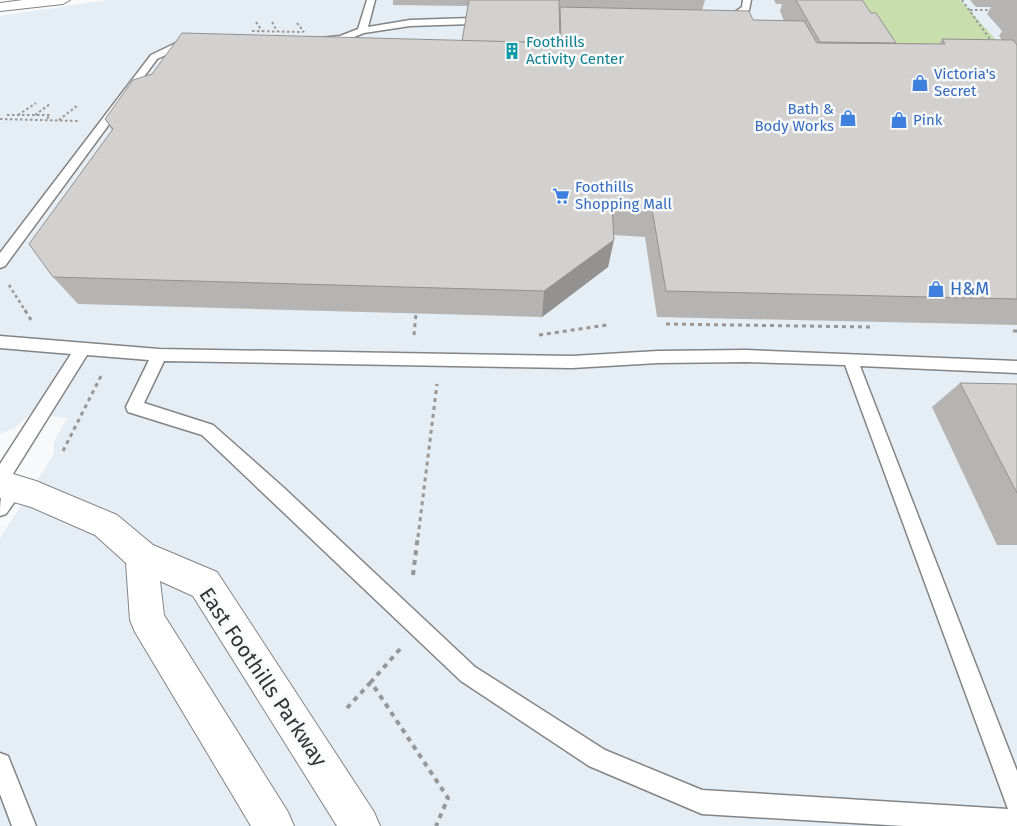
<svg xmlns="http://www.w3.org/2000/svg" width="1017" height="826" viewBox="0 0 1017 826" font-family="'Fira Sans',sans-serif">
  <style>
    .built { fill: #e5eef5 }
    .green { fill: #c8dead }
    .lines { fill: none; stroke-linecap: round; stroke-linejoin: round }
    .lane-casing { stroke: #838486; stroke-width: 3 }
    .street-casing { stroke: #838486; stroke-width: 2 }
    .path-far3 { stroke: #969798; stroke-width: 2; stroke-dasharray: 2.5 2.5; stroke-linecap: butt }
    .path-far2 { stroke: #969798; stroke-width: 2.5; stroke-dasharray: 3 3; stroke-linecap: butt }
    .path-far1 { stroke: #969798; stroke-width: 3; stroke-dasharray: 4 4; stroke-linecap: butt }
    .path { stroke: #969798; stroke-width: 4; stroke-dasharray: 5 5; stroke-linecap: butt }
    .lane { fill: #fff; fill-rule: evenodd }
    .street { fill: #fff; fill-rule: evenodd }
    .wall { fill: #b5b4b2 }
    .shaded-wall { fill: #939291 }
    .building { fill: #d2d1cf; stroke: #939291 }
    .labels { text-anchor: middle; stroke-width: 5; stroke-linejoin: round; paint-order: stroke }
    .far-culture-label { font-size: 15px; fill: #0d838f; stroke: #f7f9fb; text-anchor: start }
    .far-shop-label { font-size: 15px; fill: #366cbe; stroke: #f7f9fb; text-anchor: start }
    .shop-label { font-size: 18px; fill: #366cbe; stroke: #f7f9fb; text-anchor: start }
    .near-street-label { font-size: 21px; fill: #333334; stroke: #f7f9fb }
  </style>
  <rect width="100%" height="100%" fill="#f7f9fb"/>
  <polygon class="built" points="107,0 1017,0 1017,826 0,826 0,538 54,454 54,442 67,418 30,414 15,428 0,434 0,16"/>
  <polygon class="green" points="850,0 960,0 1017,63 894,66"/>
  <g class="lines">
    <g class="lane-casing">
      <g id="lane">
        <polygon points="367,0 375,0 368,27 410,20 471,18 476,21 471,24 410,26 364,33 341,42 320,42 320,38 340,36 358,29"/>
        <polygon points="743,0 751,0 749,10 735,20 719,22 719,18 729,16 742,7"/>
        <polygon points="178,42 191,41 196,44 191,47 183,47 157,59 5,266 0,268 0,253 151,55"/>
        <path d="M0,336L159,349L572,356L658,351L746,350L1017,361V373L860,366L1017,771V826H904L702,814L589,766L461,681L202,435L128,412L126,407L149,360L87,355L6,485L0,487V464L71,354L0,348ZM164,361L572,368L658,363L746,362L845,365L1008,809L702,790L605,750L475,667L283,487L213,425L144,403Z"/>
        <path d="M16,479L22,481L25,487L6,514L0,516C0,501 0,485 16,479Z"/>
        <polygon points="0,753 8,756 36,826 12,826 0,794"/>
      </g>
    </g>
    <g class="street-casing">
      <g id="street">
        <polygon points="23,0 70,0 63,4 0,11 0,3"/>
        <polygon points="0,470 36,481 117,515 153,545 217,572 374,812 380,826 337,826 193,596 160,581 164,615 288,812 294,826 251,826 135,632 130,620 126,563 95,535 31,507 0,498"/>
      </g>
    </g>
    <g class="path-far3">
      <polyline points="962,0 992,42"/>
      <polyline points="970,10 991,10"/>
      <polyline points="256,22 262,31"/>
      <polyline points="272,22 277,31"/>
      <polyline points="297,23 304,32"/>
      <polyline points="252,31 303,32"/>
      <polyline points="7,115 50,115 46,120"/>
      <polyline points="18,115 36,103"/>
      <polyline points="35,115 50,104"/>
      <polyline points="0,119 78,121"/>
      <polyline points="59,120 78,105"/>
    </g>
    <polyline class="path-far2" points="9,285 26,312"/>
    <g class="path-far1">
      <polyline points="25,310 31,320"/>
      <polyline points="666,324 870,327"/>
      <polyline points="1013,331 1017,331"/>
      <polyline points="414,335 416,313"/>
      <polyline points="539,335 607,325"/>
      <polyline points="63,451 102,374"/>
      <polyline points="418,537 437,384"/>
    </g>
    <g class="path">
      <polyline points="413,575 418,535"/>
      <polyline points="400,649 371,682 448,798 436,826"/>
      <polyline points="347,708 371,682"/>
    </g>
    <use href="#lane" class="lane"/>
    <use href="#street" class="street"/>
  </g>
  <g class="wall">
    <polygon points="393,0 705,0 702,10 753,20 784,21 780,11 782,4 776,4 774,0 862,0 871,13 896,43 939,44 942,39 1002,40 999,36 1002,31 987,14 991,7 976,7 970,0 1017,0 1017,325 657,317 645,237 614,235 608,267 542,317 78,304 53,277 112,130 105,119 462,41 468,6 393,5"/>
    <polygon points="960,383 1017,384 1017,545 997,545 932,407"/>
  </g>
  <polygon class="shaded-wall" points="614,240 608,267 542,317 544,291"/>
  <g class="building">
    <polygon points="469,0 559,0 560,43 462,41"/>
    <polygon points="796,0 862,0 871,13 876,13 896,43 820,42"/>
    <polygon points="560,7 749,11 753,20 804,21 817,43 945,44 942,39 1013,40 1017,45 1017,299 666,291 652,209 612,207 614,240 544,291 53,277 29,244 113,129 105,119 133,80 152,74 182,33 561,43"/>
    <polygon points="960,383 1017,384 1017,493"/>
  </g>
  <defs>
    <g id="building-bare" transform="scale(1.35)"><path d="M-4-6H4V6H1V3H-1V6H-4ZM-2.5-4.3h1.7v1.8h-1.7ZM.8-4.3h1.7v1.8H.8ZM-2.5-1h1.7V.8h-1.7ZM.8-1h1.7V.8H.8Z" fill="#0f9aa8" stroke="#f7f9fb" stroke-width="2.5" paint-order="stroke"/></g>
    <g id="shop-bare" transform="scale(1.35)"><path d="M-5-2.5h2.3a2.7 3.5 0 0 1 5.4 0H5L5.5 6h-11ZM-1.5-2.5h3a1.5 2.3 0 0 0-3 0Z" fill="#3f7fe0" stroke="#f7f9fb" stroke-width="2.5" paint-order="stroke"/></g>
    <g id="supermarket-bare" transform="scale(1.35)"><path d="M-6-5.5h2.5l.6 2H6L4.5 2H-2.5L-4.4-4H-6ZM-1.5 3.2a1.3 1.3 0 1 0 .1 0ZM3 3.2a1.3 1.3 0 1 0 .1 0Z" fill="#3f7fe0" stroke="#f7f9fb" stroke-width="2.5" paint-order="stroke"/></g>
  </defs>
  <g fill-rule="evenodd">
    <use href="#building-bare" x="512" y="51"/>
    <use href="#shop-bare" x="920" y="83"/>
    <use href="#shop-bare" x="848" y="118"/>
    <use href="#shop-bare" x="899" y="120"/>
    <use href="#supermarket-bare" x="561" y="196"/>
    <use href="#shop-bare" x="936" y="289"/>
  </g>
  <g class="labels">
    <g class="far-culture-label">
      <text x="526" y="47">Foothills<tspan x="526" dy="17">Activity Center</tspan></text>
    </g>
    <g class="far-shop-label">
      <text x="934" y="79">Victoria's<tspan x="934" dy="17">Secret</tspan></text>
      <text x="834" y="114" text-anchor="end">Bath &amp;<tspan x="834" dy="17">Body Works</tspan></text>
      <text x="913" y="125">Pink</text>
      <text x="575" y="192">Foothills<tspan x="575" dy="17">Shopping Mall</tspan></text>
    </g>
    <g class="shop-label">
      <text x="950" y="295">H&amp;M</text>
    </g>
    <g class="near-street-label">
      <text transform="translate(263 677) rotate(56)" y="7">East Foothills Parkway</text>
    </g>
  </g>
</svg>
